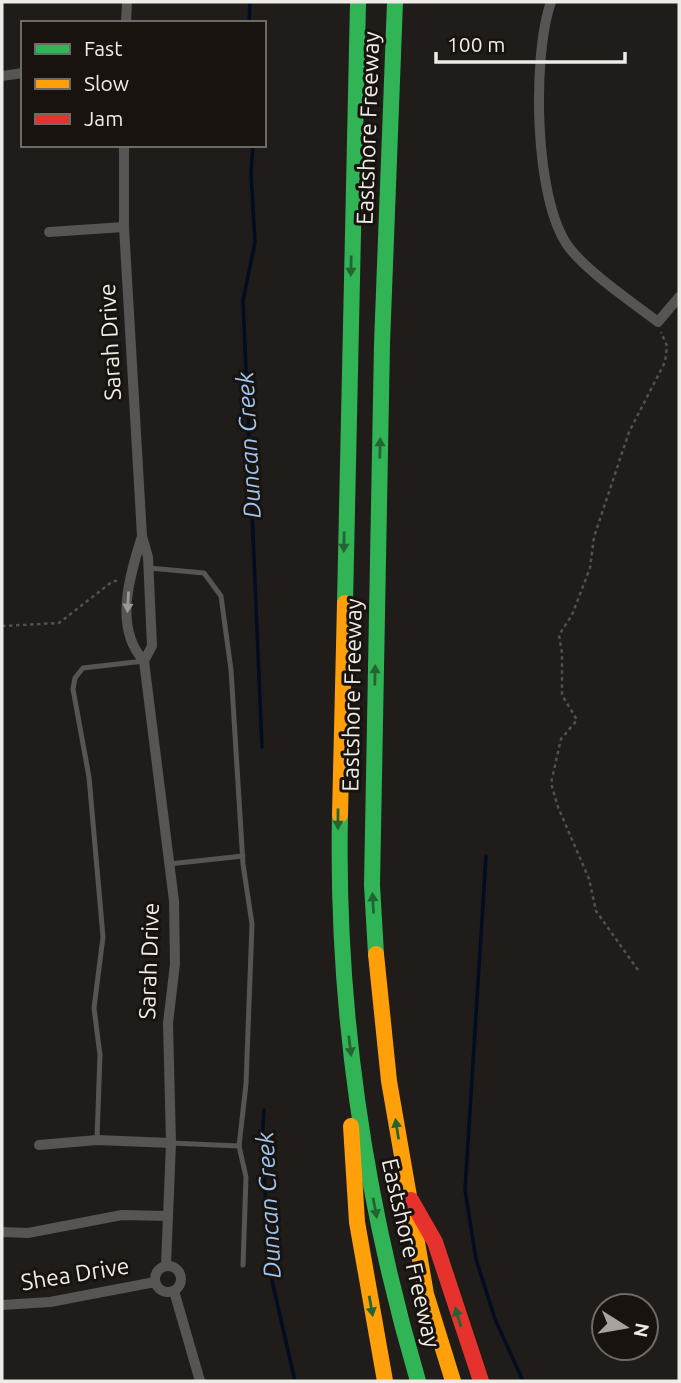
<svg xmlns="http://www.w3.org/2000/svg" width="681" height="1383" viewBox="0 0 681 1383" font-family="Ubuntu,sans-serif">
  <style>
    .lines { fill: none; stroke-linecap: round; stroke-linejoin: round }
    .stream { stroke: #030d21; stroke-width: 3.5 }
    .path { stroke: #52514f; stroke-width: 2.5; stroke-dasharray: 3.5 3.5; stroke-linecap: butt }
    .lane { stroke: #575454; stroke-width: 5 }
    .street { stroke: #575454; stroke-width: 10 }
    .fast { stroke: #30b455; stroke-width: 16 }
    .slow { stroke: #ff9f0a; stroke-width: 16 }
    .jam { stroke: #e5322d; stroke-width: 16 }
    .oneway { fill: #246432 }
    .oneway2 { fill: #9b9897 }
    .labels { text-anchor: middle; stroke-width: 6; stroke-linejoin: round; paint-order: stroke }
    .street-label { font-size: 23px; fill: #efece8; stroke: #18130e }
    .water-label { font-size: 24px; font-style: italic; fill: #9dc5f0; stroke: #18130e }
  </style>
  <rect width="100%" height="100%" fill="#1f1c19"/>
  <g class="lines">
    <g class="stream">
      <polyline points="249,23 250,2"/>
      <polyline points="253,145 251,173 255,243 243,300 262,747"/>
      <polyline points="486,856 465,1190 476,1259 495,1319 523,1381"/>
      <polyline points="264,1110 262,1140 270,1272 295,1381"/>
    </g>
    <g class="path">
      <polyline points="2,626 59,623 113,581 119,581"/>
      <polyline points="638,970 596,911 589,879 558,807 551,783 561,739 577,720 562,695 562,653 559,635 572,615 590,568 594,537 629,432 665,362 667,346 661,332"/>
    </g>
    <g class="lane">
      <polyline points="149,568 204,573 221,596 231,670 243,864 252,924 246,1084 239,1146"/>
      <polyline points="169,864 243,856"/>
      <polyline points="97,1139 100,1055 94,1008 103,937 89,777 73,689 75,678 83,668 144,661"/>
      <polyline points="171,1143 239,1146 246,1177 243,1265"/>
    </g>
    <g class="street">
      <path d="M551,2C532,56 534,199 568,246C586,271 632,302 658,322L679,297"/>
      <polyline points="126,23 127,2"/>
      <polyline points="2,76 23,73"/>
      <path d="M124,145V227L142,536L148,557L152,646L144,661C113,628 130,575 142,536"/>
      <polyline points="49,232 124,227"/>
      <polyline points="144,661 174,901 175,964 168,1023 171,1143 166,1265"/>
      <polyline points="39,1145 97,1140 171,1143"/>
      <polyline points="2,1232 28,1233 122,1215 168,1216"/>
      <circle cx="168" cy="1279" r="13"/>
      <polyline points="174,1291 200,1381"/>
      <polyline points="2,1305 50,1302 155,1282"/>
    </g>
    <g class="fast">
      <polyline points="345,603 358,2"/>
      <path d="M340,815C336,1005 364,1198 418,1381"/>
      <polyline points="376,954 372,885 382,344 395,2"/>
    </g>
    <g class="slow">
      <polyline points="340,815 345,603"/>
      <polyline points="376,954 389,1081 426,1294 453,1381"/>
      <polyline points="351,1126 357,1222 385,1381"/>
    </g>
    <polyline class="jam" points="411,1200 435,1242 481,1381"/>
  </g>
  <defs><path id="oneway-solid" d="M-6-.8H1V-3.2L6.5 0L1 3.2V.8H-6Z" transform="scale(1.75)"/></defs>
  <g class="oneway">
    <use href="#oneway-solid" transform="translate(351 266) rotate(91)"/>
    <use href="#oneway-solid" transform="translate(380 448) rotate(-89)"/>
    <use href="#oneway-solid" transform="translate(344 542) rotate(91)"/>
    <use href="#oneway-solid" transform="translate(375 675) rotate(-89)"/>
    <use href="#oneway-solid" transform="translate(338 819) rotate(90)"/>
    <use href="#oneway-solid" transform="translate(373 903) rotate(-93)"/>
    <use href="#oneway-solid" transform="translate(350 1046) rotate(83)"/>
    <use href="#oneway-solid" transform="translate(397 1129) rotate(-99)"/>
    <use href="#oneway-solid" transform="translate(375 1208) rotate(79)"/>
    <use href="#oneway-solid" transform="translate(371 1306) rotate(80)"/>
    <use href="#oneway-solid" transform="translate(458 1317) rotate(-107)"/>
  </g>
  <use class="oneway2" href="#oneway-solid" transform="translate(128 602) rotate(93)"/>
  <g class="labels">
    <g class="street-label">
      <text transform="translate(368 128) rotate(-88)" y="8">Eastshore Freeway</text>
      <text transform="translate(110 342) rotate(-93)" y="8">Sarah Drive</text>
      <text transform="translate(352 695) rotate(-89)" y="8">Eastshore Freeway</text>
      <text transform="translate(149 961) rotate(-88)" y="8">Sarah Drive</text>
      <text transform="translate(411 1253) rotate(77)" y="8">Eastshore Freeway</text>
      <text transform="translate(75 1274) rotate(-9)" y="8">Shea Drive</text>
    </g>
    <g class="water-label">
      <text transform="translate(249 445) rotate(-93)" y="8">Duncan Creek</text>
      <text transform="translate(269 1205) rotate(-93)" y="8">Duncan Creek</text>
    </g>
  </g>
  <rect width="681" height="1383" fill="none" stroke="#efece8" stroke-width="7"/>
  <rect x="21" y="21" width="245" height="126" fill="#18130e" stroke="#6e6a65" stroke-width="2"/>
  <rect x="35" y="44" width="35" height="10" fill="#30b455" stroke="#6e6a65" stroke-width="2"/>
  <text x="84" y="56" font-size="21" fill="#efece8">Fast</text>
  <rect x="35" y="79" width="35" height="10" fill="#ff9f0a" stroke="#6e6a65" stroke-width="2"/>
  <text x="84" y="91" font-size="21" fill="#efece8">Slow</text>
  <rect x="35" y="114" width="35" height="10" fill="#e5322d" stroke="#6e6a65" stroke-width="2"/>
  <text x="84" y="126" font-size="21" fill="#efece8">Jam</text>
  <g transform="translate(625 1327) rotate(101)"><circle r="33" fill="#18130e" stroke="#6e6a65" stroke-width="2"/>
  <path d="M0-5L12 26L0 18L-12 26Z" fill="#a6a3a0"/>
  <text y="-10" font-size="19" font-weight="bold" text-anchor="middle" fill="#efece8">N</text>
  </g>
  <path d="M436 52v10h189v-10" fill="none" stroke="#efece8" stroke-width="3.5"/>
  <text x="447" y="52" font-size="21" fill="#efece8" stroke="#18130e" stroke-width="5" paint-order="stroke">100 m</text>
</svg>
